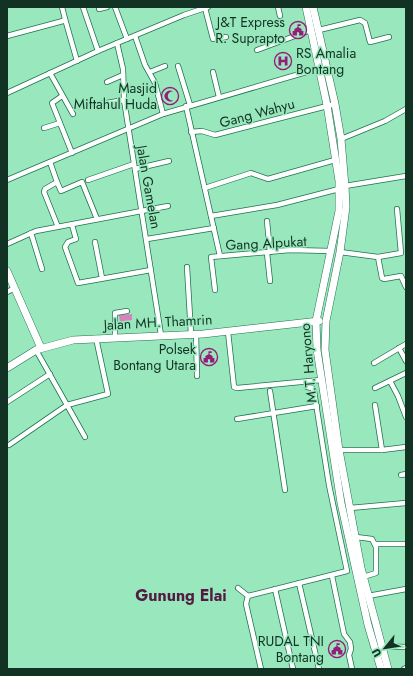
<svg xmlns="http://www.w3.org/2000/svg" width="413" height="676" viewBox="0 0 413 676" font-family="Jost,sans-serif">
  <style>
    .green { fill: #d683bb }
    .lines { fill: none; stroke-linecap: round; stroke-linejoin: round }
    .stream { stroke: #17bde5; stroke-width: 1.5 }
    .street-casing { stroke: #1f724e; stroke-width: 6 }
    .secondary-casing { stroke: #1f724e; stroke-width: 8 }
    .street { stroke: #fff; stroke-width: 4.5 }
    .secondary { stroke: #fff; stroke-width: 7 }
    .labels { text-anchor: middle; stroke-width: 3; stroke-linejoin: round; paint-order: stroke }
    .poi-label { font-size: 14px; fill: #123323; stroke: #98e7bd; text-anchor: end }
    .street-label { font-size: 14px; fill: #123323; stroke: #98e7bd }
    .quarter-label { font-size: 16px; font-weight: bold; fill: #531a43; stroke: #98e7bd }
  </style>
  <rect width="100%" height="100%" fill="#98e7bd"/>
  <polygon class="green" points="132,314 132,320 120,322 119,315"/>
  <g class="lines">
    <polyline class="stream" points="406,28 406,30"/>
    <g class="street-casing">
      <g id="street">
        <polyline points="83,7 98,51"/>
        <polyline points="115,7 127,39"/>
        <polyline points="278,7 280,16"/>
        <polyline points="205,8 213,39 226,37"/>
        <polyline points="99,9 107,7"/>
        <polyline points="65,19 77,61"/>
        <polyline points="319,30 360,20 365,23 370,42 389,37"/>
        <polyline points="7,36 63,21 65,19 62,7"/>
        <polyline points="135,36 145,65 155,83 163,114"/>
        <polyline points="117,43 123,69 124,100 161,335"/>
        <polyline points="257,50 311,30"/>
        <polyline points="178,66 190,105"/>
        <polyline points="150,72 165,66"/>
        <polyline points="213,72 219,97"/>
        <polyline points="50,73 73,114"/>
        <polyline points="107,82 123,75"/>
        <polyline points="7,93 98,51 184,15 208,7"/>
        <polyline points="62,96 52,103 72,153"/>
        <polyline points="95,105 124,100"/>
        <polyline points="186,106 220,256"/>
        <polyline points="44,128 60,123"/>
        <polyline points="191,132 202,131 215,135 335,104"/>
        <polyline points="341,139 385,121 406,109"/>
        <polyline points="50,162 57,182 45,189 44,192 58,227"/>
        <polyline points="135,169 169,161"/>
        <polyline points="7,180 163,114 320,68"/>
        <polyline points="88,180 134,164"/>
        <polyline points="57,182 61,191 82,182 97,219"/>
        <polyline points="345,186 406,176"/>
        <polyline points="205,188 251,173 268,179 335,160"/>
        <polyline points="211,216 277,205 339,189"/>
        <polyline points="267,221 270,252"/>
        <polyline points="72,225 76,239 68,242 65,247 78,283 151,270"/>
        <polyline points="31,233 42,269"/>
        <polyline points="147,239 214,228"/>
        <polyline points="95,242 102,278"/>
        <polyline points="7,244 36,231 168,206"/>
        <polyline points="340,252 378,257 382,278 384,279 401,276 406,287"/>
        <polyline points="267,253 270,281"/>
        <polyline points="378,257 401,253 397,209"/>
        <polyline points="187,267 191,334"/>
        <polyline points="215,290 211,257 290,250 331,251"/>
        <polyline points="7,292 15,288"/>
        <polyline points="228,332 234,387 237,388 321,380"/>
        <polyline points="196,334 197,376"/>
        <polyline points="115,337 115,313 127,311"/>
        <polyline points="399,348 406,361"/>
        <polyline points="36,350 85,437"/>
        <polyline points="374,363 406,344"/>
        <polyline points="390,381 398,396 406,417"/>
        <polyline points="375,388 406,373"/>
        <polyline points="270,391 285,490"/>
        <polyline points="7,402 50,374"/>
        <polyline points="375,405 382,450"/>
        <polyline points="237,419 317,406"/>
        <polyline points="9,445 67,405 108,394 96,338"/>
        <polyline points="339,450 382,450 406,447"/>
        <polyline points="401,475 406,474"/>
        <polyline points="350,508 406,503"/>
        <polyline points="356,537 372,539 376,547 376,573 363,577"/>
        <polyline points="375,544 406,544"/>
        <polyline points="332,576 344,634 350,642 351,649 349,655 352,669"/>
        <polyline points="299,583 319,669"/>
        <polyline points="238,588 248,596"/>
        <polyline points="275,589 293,669"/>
        <polyline points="368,596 406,589"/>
        <polyline points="381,646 406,647"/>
        <polyline points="261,669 246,604 248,596 347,571 329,485 314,391 312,388 307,387"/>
        <polyline points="404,669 406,668"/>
      </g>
    </g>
    <g class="secondary-casing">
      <g id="secondary">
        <polyline points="306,7 327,105 339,181 339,211 316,321 317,350 341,503 368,625 381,669"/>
        <polyline points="313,7 335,104 341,139 345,186 346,207 340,252 326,321 325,350 339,450 361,568 388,669"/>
        <polyline points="7,271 41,348"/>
        <polyline points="7,368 36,350 73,340 203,334 319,321"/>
      </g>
    </g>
    <use href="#street" class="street"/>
    <use href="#secondary" class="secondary"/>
  </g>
  <defs>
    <g id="civic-ring" transform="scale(0.9)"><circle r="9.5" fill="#98e7bd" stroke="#951c78" stroke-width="1.5"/><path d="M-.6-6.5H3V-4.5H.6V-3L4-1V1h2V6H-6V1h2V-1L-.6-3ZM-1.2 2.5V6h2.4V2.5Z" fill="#951c78"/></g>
    <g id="hospital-ring" transform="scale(0.9)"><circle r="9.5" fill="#98e7bd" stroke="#951c78" stroke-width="1.5"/><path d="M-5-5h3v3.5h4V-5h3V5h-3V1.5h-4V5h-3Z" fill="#951c78"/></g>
    <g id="mosque-ring" transform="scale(0.9)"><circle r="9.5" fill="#98e7bd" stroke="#951c78" stroke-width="1.5"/><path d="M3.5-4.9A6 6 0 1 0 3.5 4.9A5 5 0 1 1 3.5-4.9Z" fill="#951c78"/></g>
  </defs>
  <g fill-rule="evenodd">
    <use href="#civic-ring" x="298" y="30"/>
    <use href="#hospital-ring" x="283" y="61"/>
    <use href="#mosque-ring" x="170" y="96"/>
    <use href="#civic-ring" x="209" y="357"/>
    <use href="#civic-ring" x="337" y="649"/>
  </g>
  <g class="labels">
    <g class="poi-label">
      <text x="285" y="27">J&amp;T Express<tspan x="285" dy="16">R. Suprapto</tspan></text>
      <text x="296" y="58" text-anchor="start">RS Amalia<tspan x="296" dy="16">Bontang</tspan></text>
      <text x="157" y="93">Masjid<tspan x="157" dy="16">Miftahul Huda</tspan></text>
      <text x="196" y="354">Polsek<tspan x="196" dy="16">Bontang Utara</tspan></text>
      <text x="324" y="646">RUDAL TNI<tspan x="324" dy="16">Bontang</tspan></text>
    </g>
    <g class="street-label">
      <text transform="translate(257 113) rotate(-15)" y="5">Gang Wahyu</text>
      <text transform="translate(149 187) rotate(80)" y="5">Jalan Gamelan</text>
      <text transform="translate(266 243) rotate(-3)" y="5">Gang Alpukat</text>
      <text transform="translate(158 322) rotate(-3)" y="5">Jalan MH. Thamrin</text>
      <text transform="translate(308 363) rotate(-95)" y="5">M.T. Haryono</text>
    </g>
    <g class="quarter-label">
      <text x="181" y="601">Gunung Elai</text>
    </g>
  </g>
  <rect width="413" height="676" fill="none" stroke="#123323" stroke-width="16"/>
  <g transform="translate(385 648) rotate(240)" stroke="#98e7bd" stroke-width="3" paint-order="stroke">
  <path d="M0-3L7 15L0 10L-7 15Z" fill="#123323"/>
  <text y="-6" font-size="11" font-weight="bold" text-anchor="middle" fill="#123323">U</text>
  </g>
</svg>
